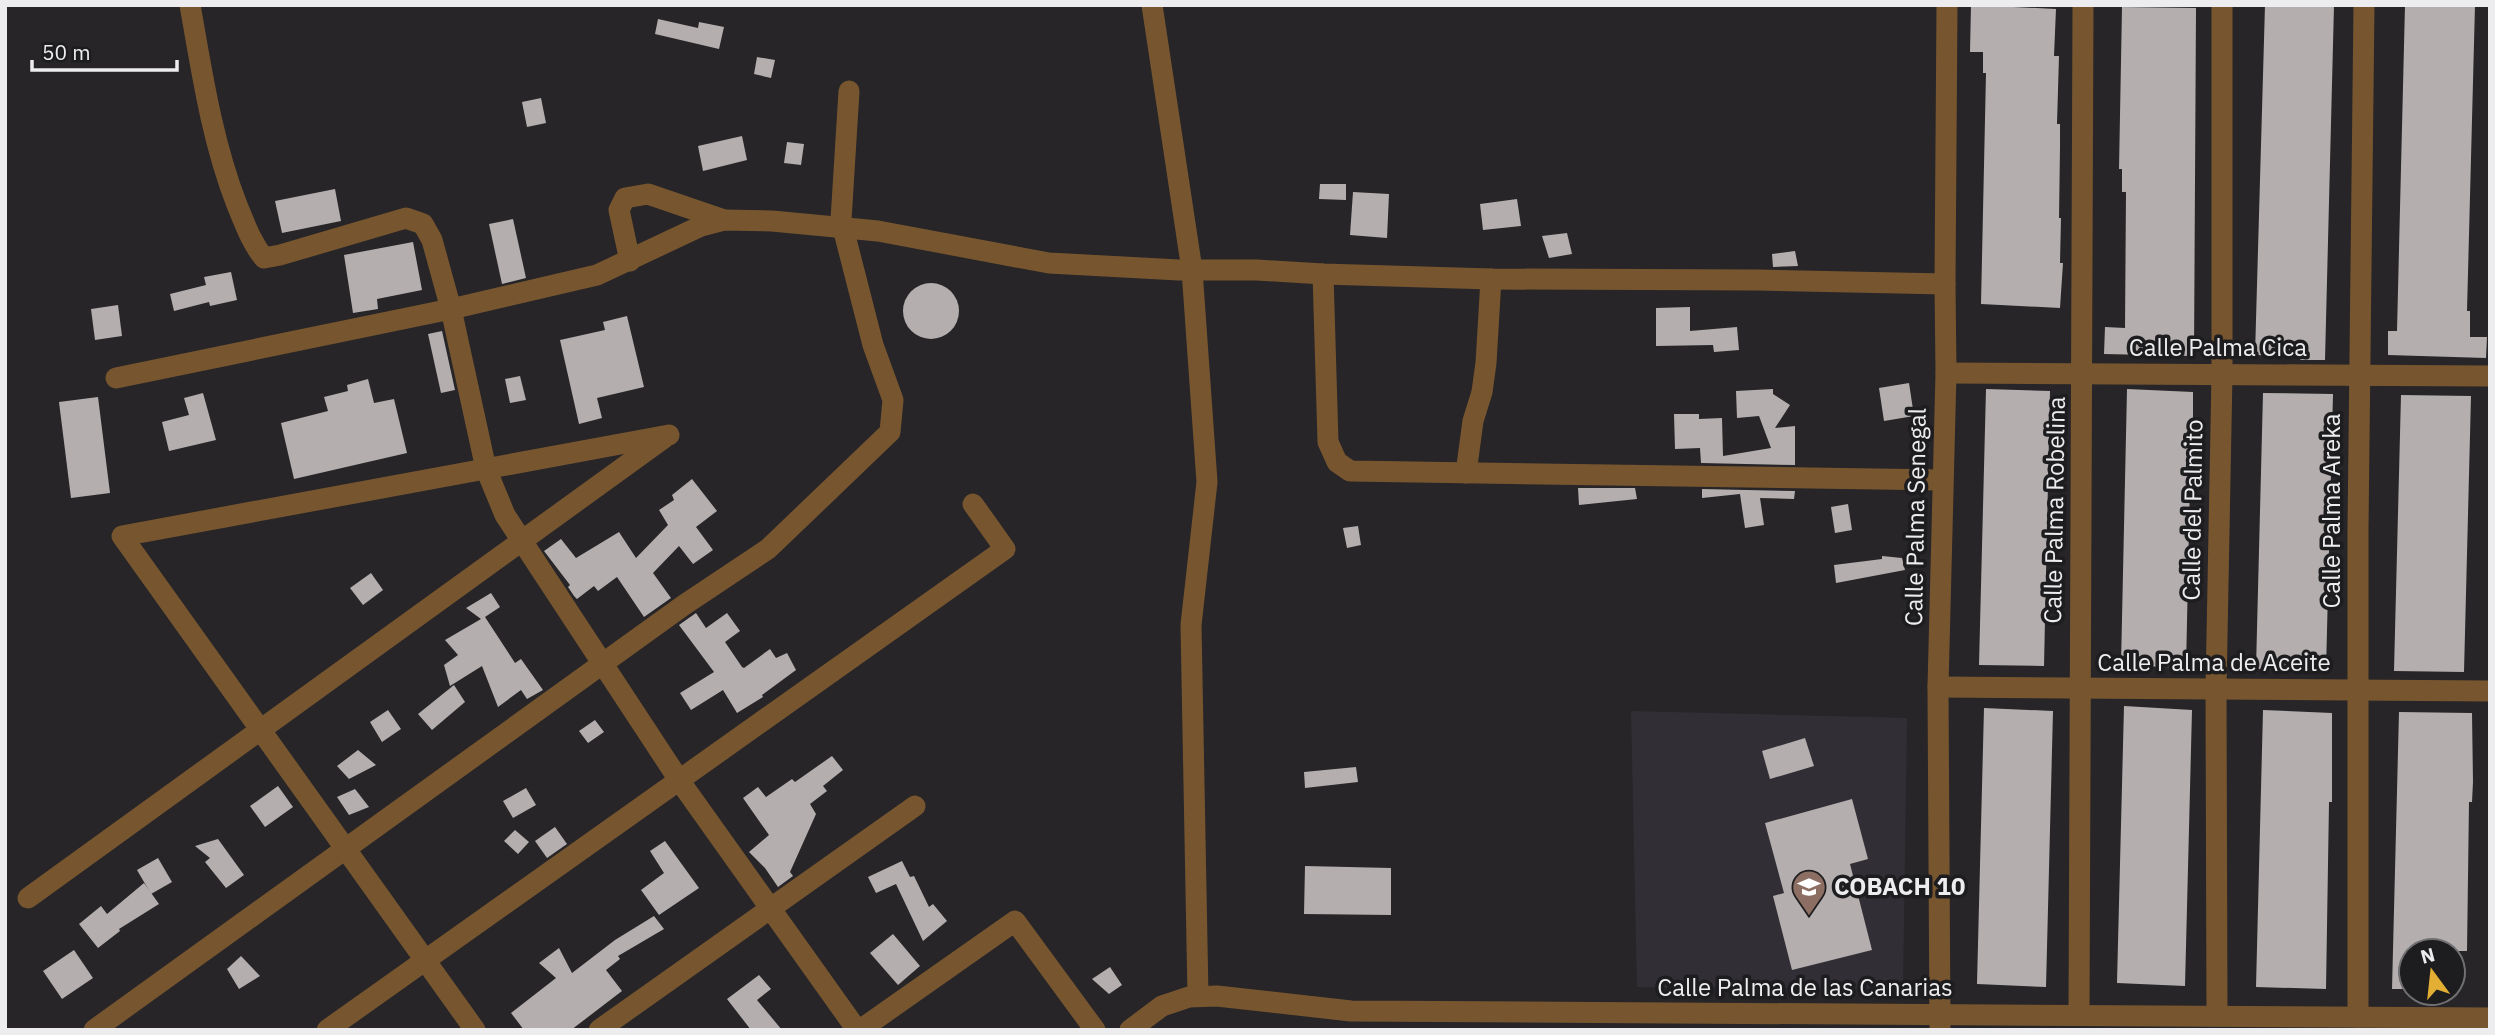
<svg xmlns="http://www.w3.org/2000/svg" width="2495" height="1035" viewBox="0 0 2495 1035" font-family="'IBM Plex Sans',sans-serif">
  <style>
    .built { fill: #322e36 }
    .building { fill: #b4afae }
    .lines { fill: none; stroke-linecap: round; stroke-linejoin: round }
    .minor { stroke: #77562f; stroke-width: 21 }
    .labels { text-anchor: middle; stroke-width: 7; stroke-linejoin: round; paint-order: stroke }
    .street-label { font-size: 24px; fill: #edecee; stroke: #1d1c1f }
    .poi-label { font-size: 24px; font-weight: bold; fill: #edecee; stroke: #1d1c1f; text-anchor: start }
  </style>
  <rect width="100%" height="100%" fill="#272528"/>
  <polygon class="built" points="1631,711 1907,718 1903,989 1637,987"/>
  <g class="building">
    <polygon points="1971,5 2056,9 2054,56 2059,56 2057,124 2060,124 2060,147 2059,218 2061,218 2060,263 2063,263 2060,308 1981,304 1986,73 1983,73 1983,52 1970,52"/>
    <polygon points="2265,5 2334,5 2325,360 2300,360 2300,356 2255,355"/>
    <polygon points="2405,5 2475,5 2467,311 2470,311 2470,337 2487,337 2486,358 2388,355 2388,331 2397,331"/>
    <polygon points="2122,7 2196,8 2194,356 2104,354 2105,327 2125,328 2126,192 2122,192 2122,169 2119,169"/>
    <polygon points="658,19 698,28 699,22 724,27 719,49 655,34"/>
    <polygon points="757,57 775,60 771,78 754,74"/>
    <polygon points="541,98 546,123 527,127 522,102"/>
    <polygon points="742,136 747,160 703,171 698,146"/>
    <polygon points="787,142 804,144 801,165 784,163"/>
    <polygon points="1320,184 1346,184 1346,200 1319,199"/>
    <polygon points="335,189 341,221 282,233 275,201"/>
    <polygon points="1353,192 1389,194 1387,238 1350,235"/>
    <polygon points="1517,199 1521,226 1483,230 1480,204"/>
    <polygon points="513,219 526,278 502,284 489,224"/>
    <polygon points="1567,233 1572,254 1549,258 1542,236"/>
    <polygon points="413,242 422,290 377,299 378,309 353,313 344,255"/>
    <polygon points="1795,251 1798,266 1773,267 1772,254"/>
    <polygon points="231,272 237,300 210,306 209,302 174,311 170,294 206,285 204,277"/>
    <circle cx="931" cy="311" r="28"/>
    <polygon points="118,305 122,336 95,340 91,309"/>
    <polygon points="1690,307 1690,331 1737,327 1739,350 1714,352 1713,345 1656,346 1656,308"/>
    <polygon points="627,316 644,387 597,398 602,418 579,424 560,340 605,330 603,322"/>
    <polygon points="442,331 455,390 441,393 428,334"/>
    <polygon points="520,376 526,400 510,403 505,379"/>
    <polygon points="368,379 374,403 394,399 407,453 294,479 281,423 328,411 324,397 348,391 347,385"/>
    <polygon points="1909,383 1914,416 1884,421 1879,388"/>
    <polygon points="1773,389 1773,394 1790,405 1775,428 1795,426 1795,465 1701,463 1700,448 1675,449 1674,414 1699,414 1699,419 1722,418 1723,456 1771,448 1759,416 1737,418 1736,391"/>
    <polygon points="1986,389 2050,391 2044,666 1979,665"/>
    <polygon points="2127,389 2193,392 2193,460 2192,481 2190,481 2186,668 2121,665"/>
    <polygon points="203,393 216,440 169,451 162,422 189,415 184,398"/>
    <polygon points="2263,393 2333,394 2326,670 2256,669"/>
    <polygon points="2401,395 2471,396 2464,672 2394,671"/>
    <polygon points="98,397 110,493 71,498 59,402"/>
    <polygon points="692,479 717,511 696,527 713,550 693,564 679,546 653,573 671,598 644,617 617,577 598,591 594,586 577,599 574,596 568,587 570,585 544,551 561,539 576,558 619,532 636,558 668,525 659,510 674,500 672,495"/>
    <polygon points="1578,488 1635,488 1637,499 1579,505"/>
    <polygon points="1702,489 1795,491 1794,499 1760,498 1764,525 1745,528 1740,494 1702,498"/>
    <polygon points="1848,504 1852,530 1835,533 1831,507"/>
    <polygon points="1358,526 1361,545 1347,548 1343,528"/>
    <polygon points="1882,556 1902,558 1905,570 1836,583 1834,565 1882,559"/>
    <polygon points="371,573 383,590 363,605 350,588"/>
    <polygon points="491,593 500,607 485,617 515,663 521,659 543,690 527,699 521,690 498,707 482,666 450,686 444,665 458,655 445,640 481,619 466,608"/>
    <polygon points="696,613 706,628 727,613 740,631 725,642 742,667 744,668 770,649 776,658 787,653 796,670 762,695 763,697 737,713 723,690 691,710 680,693 714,672 679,625"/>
    <polygon points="454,685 465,702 432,730 418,714"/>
    <polygon points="2124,706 2192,710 2185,986 2117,983"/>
    <polygon points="1984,708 2053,711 2046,987 1977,984"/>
    <polygon points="388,710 401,729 382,742 370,722"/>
    <polygon points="2263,710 2332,713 2332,802 2329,802 2326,989 2256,987"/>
    <polygon points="2399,712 2472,713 2473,782 2472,802 2469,802 2467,951 2411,951 2411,989 2392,989"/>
    <polygon points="595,720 604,732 588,743 579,731"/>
    <polygon points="1805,738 1814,766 1770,779 1762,751"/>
    <polygon points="358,750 376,765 349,779 337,766"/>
    <polygon points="832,756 843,770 823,786 827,791 810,804 816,814 790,872 793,876 778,887 765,868 749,852 769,835 743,798 758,787 766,797 792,779 795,782"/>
    <polygon points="1356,767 1358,782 1305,788 1304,772"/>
    <polygon points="278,786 293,807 265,827 250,806"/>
    <polygon points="526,788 536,805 513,818 503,801"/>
    <polygon points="355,789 369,807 349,815 337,797"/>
    <polygon points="1852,799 1868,859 1850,864 1872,950 1792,970 1773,896 1784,893 1765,823"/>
    <polygon points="555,827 567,844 547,858 535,841"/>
    <polygon points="515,830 529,842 518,854 504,841"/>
    <polygon points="218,839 244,875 226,888 205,862 210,858 195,846"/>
    <polygon points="665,841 699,888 659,915 641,890 664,873 650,851"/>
    <polygon points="158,858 172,882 151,894 137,870"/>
    <polygon points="902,861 910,877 914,876 929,907 933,904 947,921 923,941 896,884 876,893 868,877"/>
    <polygon points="1305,866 1391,868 1391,915 1304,914"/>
    <polygon points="144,883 159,904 119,929 120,931 98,948 79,924 101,906 107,914"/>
    <polygon points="654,916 664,929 618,956 620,959 606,970 622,991 571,1030 524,1030 511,1013 556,978 539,963 559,948 572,973 615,940"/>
    <polygon points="893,934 920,966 898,985 870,953"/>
    <polygon points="74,950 93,978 62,999 43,971"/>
    <polygon points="241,956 260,976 239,989 227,969"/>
    <polygon points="1110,967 1122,985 1109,994 1092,979"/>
    <polygon points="759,975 771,989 757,1000 782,1030 751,1030 727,999"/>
  </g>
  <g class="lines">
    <g class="minor">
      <path d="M190,5C202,73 212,141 237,205C245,224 251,242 264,258L280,255L406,218L423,224L432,240L451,309L486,469L505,515L679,780L857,1030"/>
      <polyline points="1152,5 1192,270 1207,482 1191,625 1198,996"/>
      <polyline points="630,261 619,210 625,198 648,194 724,220"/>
      <polyline points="1323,274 1328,442 1337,462 1350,471 1942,480"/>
      <polyline points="1946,373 2490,376"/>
      <polyline points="116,378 451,309 597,275 701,226 724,220 772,221 878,231 1049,263 1179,270 1257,270 1323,274 1491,279 1758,280 1945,284"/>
      <polyline points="1466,473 1473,421 1482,392 1486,363 1491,279"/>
      <polyline points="1938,687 2490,691"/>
      <polyline points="28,898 664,438"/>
      <polyline points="2079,1015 2083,5"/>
      <polyline points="2217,1016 2216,689 2222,374 2222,5"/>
      <polyline points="2358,1017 2358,529 2364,5"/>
      <polyline points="94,1030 684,605 768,549 890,432 893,400 873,345 841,220 849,91"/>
      <polyline points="327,1030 1005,549 973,504"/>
      <polyline points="475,1030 122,536 669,435"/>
      <polyline points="599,1030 915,806"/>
      <polyline points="860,1030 1015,921 1095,1030"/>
      <polyline points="1130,1030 1162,1006 1189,997 1217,996 1351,1011 2490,1018"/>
      <polyline points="1940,1030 1938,687 1946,373 1945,284 1947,5"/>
    </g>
  </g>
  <defs>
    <g id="school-pin" transform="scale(1.75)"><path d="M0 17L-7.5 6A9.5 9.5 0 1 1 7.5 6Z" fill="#8d6e63" stroke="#1d1c1f"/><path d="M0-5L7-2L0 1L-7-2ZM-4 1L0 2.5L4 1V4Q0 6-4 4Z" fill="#fff"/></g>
  </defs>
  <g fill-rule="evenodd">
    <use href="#school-pin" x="1809" y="887"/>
  </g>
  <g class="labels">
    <g class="street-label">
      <text x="2218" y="356">Calle Palma Cica</text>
      <text transform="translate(2055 510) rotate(-89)" y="8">Calle Palma Robelina</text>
      <text transform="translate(2193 510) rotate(-89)" y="8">Calle del Palmito</text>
      <text transform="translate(2332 511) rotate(-90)" y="8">Calle Palma Areka</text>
      <text transform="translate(1916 517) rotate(-89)" y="8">Calle Palma Senegal</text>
      <text x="2214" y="671">Calle Palma de Aceite</text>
      <text x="1805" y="996">Calle Palma de las Canarias</text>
    </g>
    <g class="poi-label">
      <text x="1834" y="895">COBACH 10</text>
    </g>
  </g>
  <rect width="2495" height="1035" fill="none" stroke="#edecee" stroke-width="14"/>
  <g transform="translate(2432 972) rotate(345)"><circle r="33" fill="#1d1c1f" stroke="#706f72" stroke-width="2"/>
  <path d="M0-5L12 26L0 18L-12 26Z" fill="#e2af34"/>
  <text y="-10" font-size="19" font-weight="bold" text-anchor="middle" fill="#edecee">N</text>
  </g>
  <path d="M32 60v10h145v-10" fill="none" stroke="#edecee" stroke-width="3.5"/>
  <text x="42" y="60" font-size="21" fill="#edecee" stroke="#1d1c1f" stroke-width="5" paint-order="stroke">50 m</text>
</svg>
